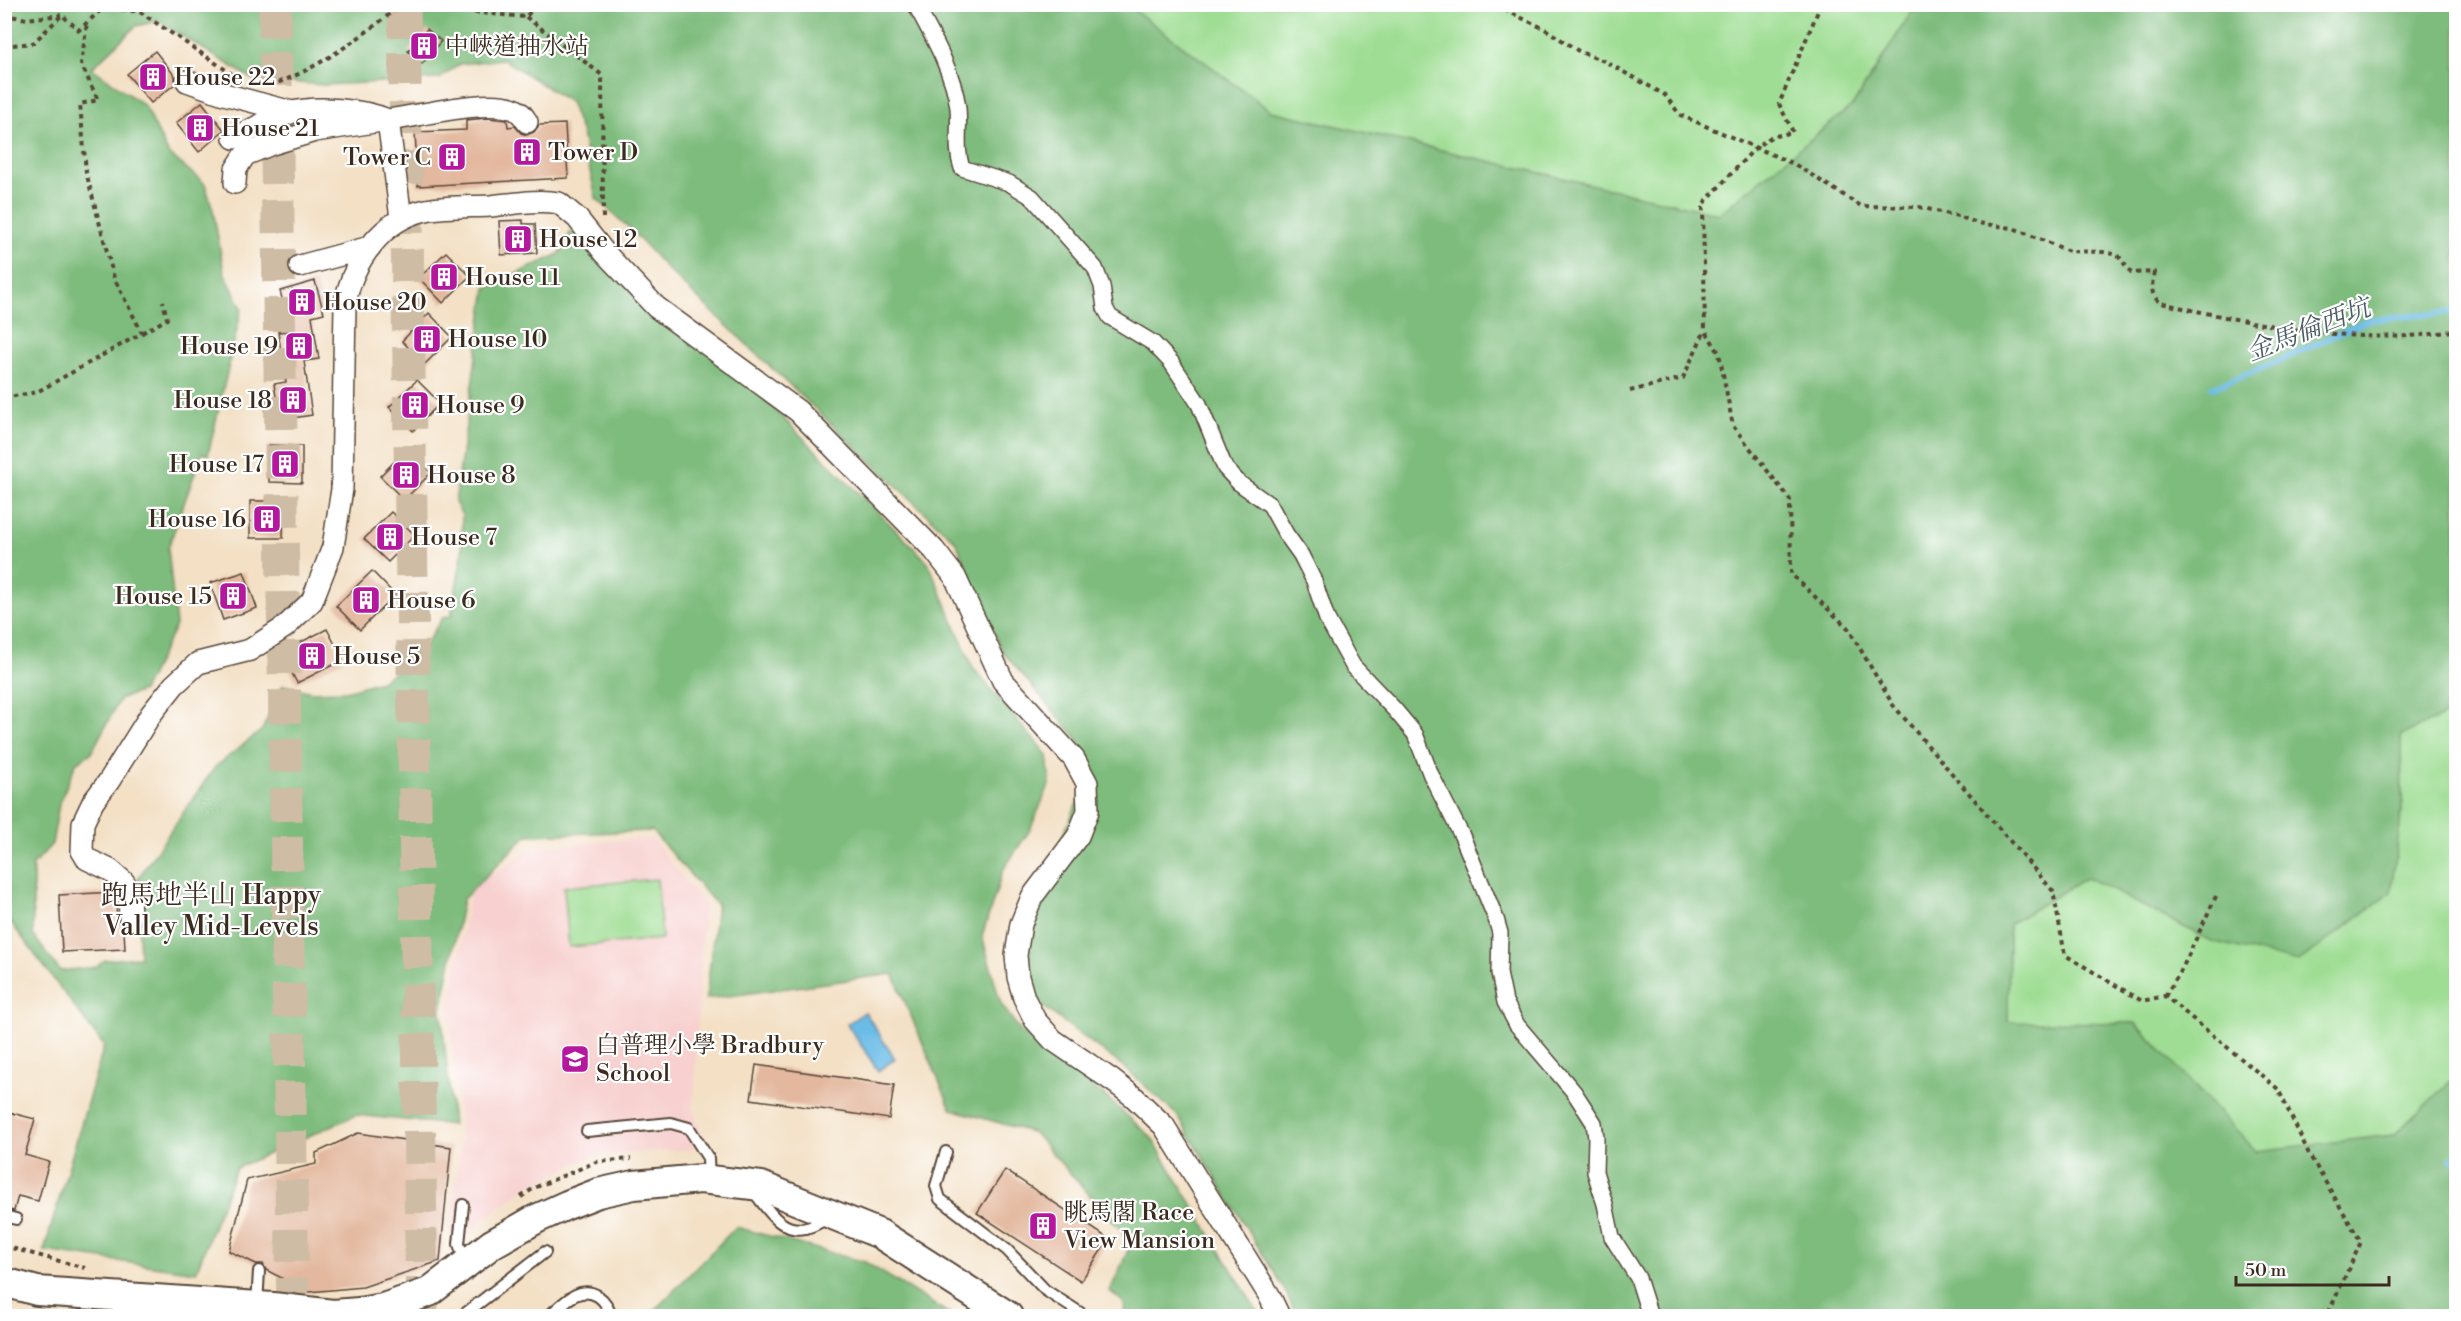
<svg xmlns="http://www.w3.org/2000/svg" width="2461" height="1321" viewBox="0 0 2461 1321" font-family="'Libre Bodoni','Noto Serif TC',serif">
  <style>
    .built { fill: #f7d0cf }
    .green { fill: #9edd93; stroke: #6c8458; stroke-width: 1.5 }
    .forest { fill: #7ebc7d; stroke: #5c734e; stroke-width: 1.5 }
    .water { fill: #6bbce7; stroke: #537382; stroke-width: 1.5 }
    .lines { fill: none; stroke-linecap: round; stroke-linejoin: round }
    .stream { stroke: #6bbce7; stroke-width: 6 }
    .building { fill: #e3b89e }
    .trunk-tunnel { stroke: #cebca4; stroke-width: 33; stroke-dasharray: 33 16; stroke-linecap: butt }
    .service-casing { stroke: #574537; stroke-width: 14 }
    .pedestrian-casing { stroke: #574537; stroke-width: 18 }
    .minor-casing { stroke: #574537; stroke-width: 24 }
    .secondary-casing { stroke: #574537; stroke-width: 32 }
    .path { stroke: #574537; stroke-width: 4; stroke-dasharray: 4.5 4.5; stroke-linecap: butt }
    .service { stroke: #fff; stroke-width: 10 }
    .pedestrian { stroke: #fff; stroke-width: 15 }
    .minor { stroke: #fff; stroke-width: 21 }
    .secondary { stroke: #fff; stroke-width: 28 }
    .labels { text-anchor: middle; stroke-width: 4.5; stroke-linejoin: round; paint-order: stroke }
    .poi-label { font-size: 24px; fill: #3b2a1e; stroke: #fff; text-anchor: start }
    .water-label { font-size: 26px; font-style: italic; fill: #4c5d64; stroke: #fff }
    .quarter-label { font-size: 27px; fill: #3b2a1e; stroke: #fff }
  </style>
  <rect width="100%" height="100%" fill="#fff"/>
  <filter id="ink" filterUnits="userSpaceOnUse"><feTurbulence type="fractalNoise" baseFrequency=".0167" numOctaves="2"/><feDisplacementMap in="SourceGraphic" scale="12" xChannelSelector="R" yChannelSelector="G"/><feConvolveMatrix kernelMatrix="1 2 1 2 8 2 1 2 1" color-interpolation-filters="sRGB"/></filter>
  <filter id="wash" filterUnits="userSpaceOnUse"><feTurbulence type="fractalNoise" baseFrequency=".008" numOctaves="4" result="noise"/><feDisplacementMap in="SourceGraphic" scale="24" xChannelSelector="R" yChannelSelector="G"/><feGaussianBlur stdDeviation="1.35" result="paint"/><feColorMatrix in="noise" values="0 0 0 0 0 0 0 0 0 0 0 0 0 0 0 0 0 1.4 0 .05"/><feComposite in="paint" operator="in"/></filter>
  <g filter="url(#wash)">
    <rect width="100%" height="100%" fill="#f3e0c5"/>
    <polygon class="built" points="652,838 704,905 693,1109 706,1148 595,1155 527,1187 482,1221 448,1257 461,1136 449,1009 471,888 534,847"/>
    <g class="green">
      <polygon points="1127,5 1916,5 1853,105 1719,214 1271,111"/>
      <polygon points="2456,710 2456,1076 2394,1135 2256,1152 2135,1023 2008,1023 2009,924 2087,877 2211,941 2402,811 2401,735"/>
      <polygon points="657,879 662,939 569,947 564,887"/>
    </g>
    <g class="forest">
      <polygon points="4,5 1127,5 1271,111 1719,214 1853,105 1916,5 2456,5 2456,710 2401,735 2402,811 2391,892 2299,962 2211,941 2087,877 2009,924 2008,1022 2135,1023 2256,1151 2394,1135 2456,1076 2456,1316 1297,1316 1283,1287 1177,1115 1124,1067 1045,1008 1032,990 1017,937 1084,788 1079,741 1002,651 956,542 669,271 629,228 596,198 582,134 570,102 503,59 460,64 439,79 415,80 403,74 393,85 385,82 323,85 252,79 158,21 136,26 92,68 145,106 168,153 205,184 213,210 224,272 242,308 208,455 202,453 168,548 176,625 143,691 120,699 91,753 76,763 59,804 52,844 36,862 33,862 33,935 60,971 96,967 105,960 140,957 137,905 138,878 215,767 262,730 283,685 312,692 346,691 381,681 418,656 443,617 451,616 462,555 462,515 455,502 486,288 559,254 571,231 603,266 755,390 928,562 973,668 1047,755 1050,783 1030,830 1003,870 982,936 1001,1004 1021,1032 1103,1094 1151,1137 1260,1316 1125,1316 1124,1303 1110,1291 1129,1248 1121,1230 1034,1133 951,1109 893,974 706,999 717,905 652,831 527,835 463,899 441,1010 453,1125 356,1115 236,1168 196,1272 44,1251 104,1046 6,916 5,906"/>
      <polygon points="736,1227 865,1262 953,1316 649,1316"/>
    </g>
    <polygon class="water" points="865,1012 895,1059 878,1071 847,1024"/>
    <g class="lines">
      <g class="stream">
        <polyline points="2212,388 2286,358 2368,320 2456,312"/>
        <polyline points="2451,1158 2456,1162"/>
      </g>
    </g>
    <g id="blocks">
      <g class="building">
        <polygon points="427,29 441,41 422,64 408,51"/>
        <polygon points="155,51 175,76 175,84 151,103 127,74"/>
        <polygon points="202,102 224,130 199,152 176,123"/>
        <polygon points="488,118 507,120 508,127 515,126 521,133 527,135 534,132 539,125 565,124 568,178 418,186 415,132 466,130 466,120"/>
        <polygon points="523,220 523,224 535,224 537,253 501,255 499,221"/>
        <polygon points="446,252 470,276 443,303 419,278"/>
        <polygon points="315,281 324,313 312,316 319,359 304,361 312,415 280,420 274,384 286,382 278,332 291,331 280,291"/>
        <polygon points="429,313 452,337 425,364 402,341"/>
        <polygon points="417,380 440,403 413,431 389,407"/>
        <polygon points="269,445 302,446 302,483 269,482"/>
        <polygon points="407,449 431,473 404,500 380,476"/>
        <polygon points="250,501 284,501 283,538 250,538"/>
        <polygon points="391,512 415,535 388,562 364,539"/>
        <polygon points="372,571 395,595 360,630 336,606"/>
        <polygon points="244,572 257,608 223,620 210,583"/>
        <polygon points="327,629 343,660 297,683 281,652"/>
        <polygon points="115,892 117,920 124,930 125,949 62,952 59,895"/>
        <polygon points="756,1065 894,1085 889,1119 751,1099"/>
        <polygon points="4,1111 35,1119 25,1155 49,1162 38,1201 18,1196 14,1211 4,1209"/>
        <polygon points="358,1133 451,1147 440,1261 363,1287 309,1292 266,1270 263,1264 256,1264 229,1251 247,1180 316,1164 316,1153"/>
        <polygon points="1005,1170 1109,1239 1081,1281 977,1213"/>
      </g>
    </g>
  </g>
  <g filter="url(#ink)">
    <use href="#blocks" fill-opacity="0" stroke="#574537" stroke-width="1.5"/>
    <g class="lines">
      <g class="trunk-tunnel">
        <polyline points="275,4 293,1316"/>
        <polyline points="404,4 422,1316"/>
      </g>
      <g class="service-casing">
        <g id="service">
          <polyline points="587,1131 671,1123 689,1128 708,1158 709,1180"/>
          <polyline points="946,1152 936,1186 940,1199 1007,1250 1045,1290 1085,1316"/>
          <path d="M753,1191C767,1207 780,1234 806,1228C813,1227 820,1221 828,1219"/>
          <polyline points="463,1205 459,1244 466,1264"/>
          <polyline points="4,1216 16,1219"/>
          <polyline points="257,1305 259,1271"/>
          <polyline points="462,1316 545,1252"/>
          <path d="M549,1316C563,1304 579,1284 598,1296C605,1301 609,1308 610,1316"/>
        </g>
      </g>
      <g class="pedestrian-casing">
        <path id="pedestrian" d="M915,4C932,35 954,73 958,108C960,129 955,148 962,168L1009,183L1032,197L1095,268L1102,286L1105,308L1110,317L1153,343L1171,362L1199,404L1225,468L1239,483L1270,505L1286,534L1301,555L1314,581L1327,619L1353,666L1395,710L1415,734L1431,775L1462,836L1496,919L1500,933L1499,973L1505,1002L1517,1025L1574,1092L1594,1123L1596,1138L1595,1172L1605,1204L1612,1237L1638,1278L1650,1316"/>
      </g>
      <g class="minor-casing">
        <g id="minor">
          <polyline points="187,81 224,94 292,112"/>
          <path d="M234,138C252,130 271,118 290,113C315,105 365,110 388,120C418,116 489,98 514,109C521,112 523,116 527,122"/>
          <polyline points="235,183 236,169 245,155 272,144 315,131 388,120 401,218"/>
          <polyline points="300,266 370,247"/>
          <path d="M130,919L129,892L124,882L110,870L87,859L82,851L83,823L93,802L109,781L151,714L174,685L198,663L250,650L285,627L312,601L333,547L342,489L345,304C352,262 382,219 426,210C447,206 470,207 490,206C512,204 537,199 559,203L577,218L604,252L656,307L798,411L934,550L955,577L1003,681L1074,759L1087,783L1088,811L1078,836L1032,897L1021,924L1016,955L1018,977L1024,998L1035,1020L1053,1040L1113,1081L1134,1097L1164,1126L1269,1295L1279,1316"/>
        </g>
      </g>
      <g class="secondary-casing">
        <polyline id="secondary" points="4,1282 37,1291 273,1307 333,1314 359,1312 383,1308 429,1292 492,1244 536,1219 567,1205 598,1193 634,1185 701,1179 761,1186 880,1234 1008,1316"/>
      </g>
      <g class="path">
        <polyline points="459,4 469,12 526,17 536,4"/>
        <path d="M1478,4L1505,10L1545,29L1580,52L1604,61L1665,95L1680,115L1794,164L1861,206L1919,207L1958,216L1977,223L2013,228L2069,251L2103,252L2118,255L2131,273L2154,272C2152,285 2149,295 2161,303C2249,323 2368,349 2456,330"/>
        <polyline points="1821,4 1779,104 1793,132 1771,137 1756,147 1703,204 1705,330 1719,353 1733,426 1790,500 1791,574 1848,628 1893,705 2053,891 2065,955 2142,1001 2165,996 2278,1089 2310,1156 2361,1242 2327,1316"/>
        <polyline points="4,15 27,19 61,15"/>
        <polyline points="526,17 602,75 603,218"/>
        <polyline points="4,46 33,43 62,15 79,30 104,7 140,12 232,74"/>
        <path d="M270,85C313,73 367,33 402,4"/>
        <polyline points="142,333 167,319 163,301"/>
        <polyline points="1630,391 1683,378 1705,330"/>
        <polyline points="4,398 37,392 142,333 114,278 86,172 80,104 98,100 81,64 87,23"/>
        <polyline points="2165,996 2181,971 2217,894"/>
        <polyline points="521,1197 534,1188 596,1162 631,1159"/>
        <polyline points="4,1246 85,1268"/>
        <polyline points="4,1312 13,1316"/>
      </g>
      <use href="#service" class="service"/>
      <use href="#pedestrian" class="pedestrian"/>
      <use href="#minor" class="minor"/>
      <use href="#secondary" class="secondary"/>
    </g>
  </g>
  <defs>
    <g id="building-square" transform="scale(1.5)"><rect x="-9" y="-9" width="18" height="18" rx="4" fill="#b5179e" stroke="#fff"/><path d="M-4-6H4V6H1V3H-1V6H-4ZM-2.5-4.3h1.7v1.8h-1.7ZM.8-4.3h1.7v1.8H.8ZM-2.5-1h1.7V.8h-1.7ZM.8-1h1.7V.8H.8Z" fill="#fff"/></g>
    <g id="school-square" transform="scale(1.5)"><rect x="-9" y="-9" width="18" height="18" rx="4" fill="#b5179e" stroke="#fff"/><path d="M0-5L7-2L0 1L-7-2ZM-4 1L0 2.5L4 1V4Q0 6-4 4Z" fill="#fff"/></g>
  </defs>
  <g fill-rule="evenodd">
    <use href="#building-square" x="424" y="46"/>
    <use href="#building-square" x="153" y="77"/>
    <use href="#building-square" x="200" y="128"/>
    <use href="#building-square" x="527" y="152"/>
    <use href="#building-square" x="452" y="157"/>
    <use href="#building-square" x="518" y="239"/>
    <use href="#building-square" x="444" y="277"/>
    <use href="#building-square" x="302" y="302"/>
    <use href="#building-square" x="427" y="339"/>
    <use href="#building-square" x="299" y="346"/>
    <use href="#building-square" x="293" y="400"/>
    <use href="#building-square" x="415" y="405"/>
    <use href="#building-square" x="285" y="464"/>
    <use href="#building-square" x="406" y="475"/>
    <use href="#building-square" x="267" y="519"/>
    <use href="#building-square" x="390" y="537"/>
    <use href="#building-square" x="233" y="596"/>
    <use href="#building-square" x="366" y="600"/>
    <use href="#building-square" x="312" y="656"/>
    <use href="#school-square" x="575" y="1059"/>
    <use href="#building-square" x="1043" y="1226"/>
  </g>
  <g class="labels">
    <g class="poi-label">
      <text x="445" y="54">中峽道抽水站</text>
      <text x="174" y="85">House 22</text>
      <text x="221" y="136">House 21</text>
      <text x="548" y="160">Tower D</text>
      <text x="431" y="165" text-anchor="end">Tower C</text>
      <text x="539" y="247">House 12</text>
      <text x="465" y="285">House 11</text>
      <text x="323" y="310">House 20</text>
      <text x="448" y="347">House 10</text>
      <text x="278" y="354" text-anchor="end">House 19</text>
      <text x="272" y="408" text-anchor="end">House 18</text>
      <text x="436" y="413">House 9</text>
      <text x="264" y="472" text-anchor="end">House 17</text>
      <text x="427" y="483">House 8</text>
      <text x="246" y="527" text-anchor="end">House 16</text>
      <text x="411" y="545">House 7</text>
      <text x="212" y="604" text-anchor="end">House 15</text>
      <text x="387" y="608">House 6</text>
      <text x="333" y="664">House 5</text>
      <text x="596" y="1053">白普理小學 Bradbury<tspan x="596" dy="28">School</tspan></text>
      <text x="1064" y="1220">眺馬閣 Race<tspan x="1064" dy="28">View Mansion</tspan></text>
    </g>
    <g class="water-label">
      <text transform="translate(2308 329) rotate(-21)" y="9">金馬倫西坑</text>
    </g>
    <g class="quarter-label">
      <text x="211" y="904">跑馬地半山 Happy<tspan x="211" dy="31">Valley Mid-Levels</tspan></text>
    </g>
  </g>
  <rect width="2461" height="1321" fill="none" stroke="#fff" stroke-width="24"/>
  <path d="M2236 1276v9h153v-9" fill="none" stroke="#3b2a1e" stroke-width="3"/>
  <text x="2245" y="1276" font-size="18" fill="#3b2a1e" stroke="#ffffff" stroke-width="4.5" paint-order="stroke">50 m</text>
</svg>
